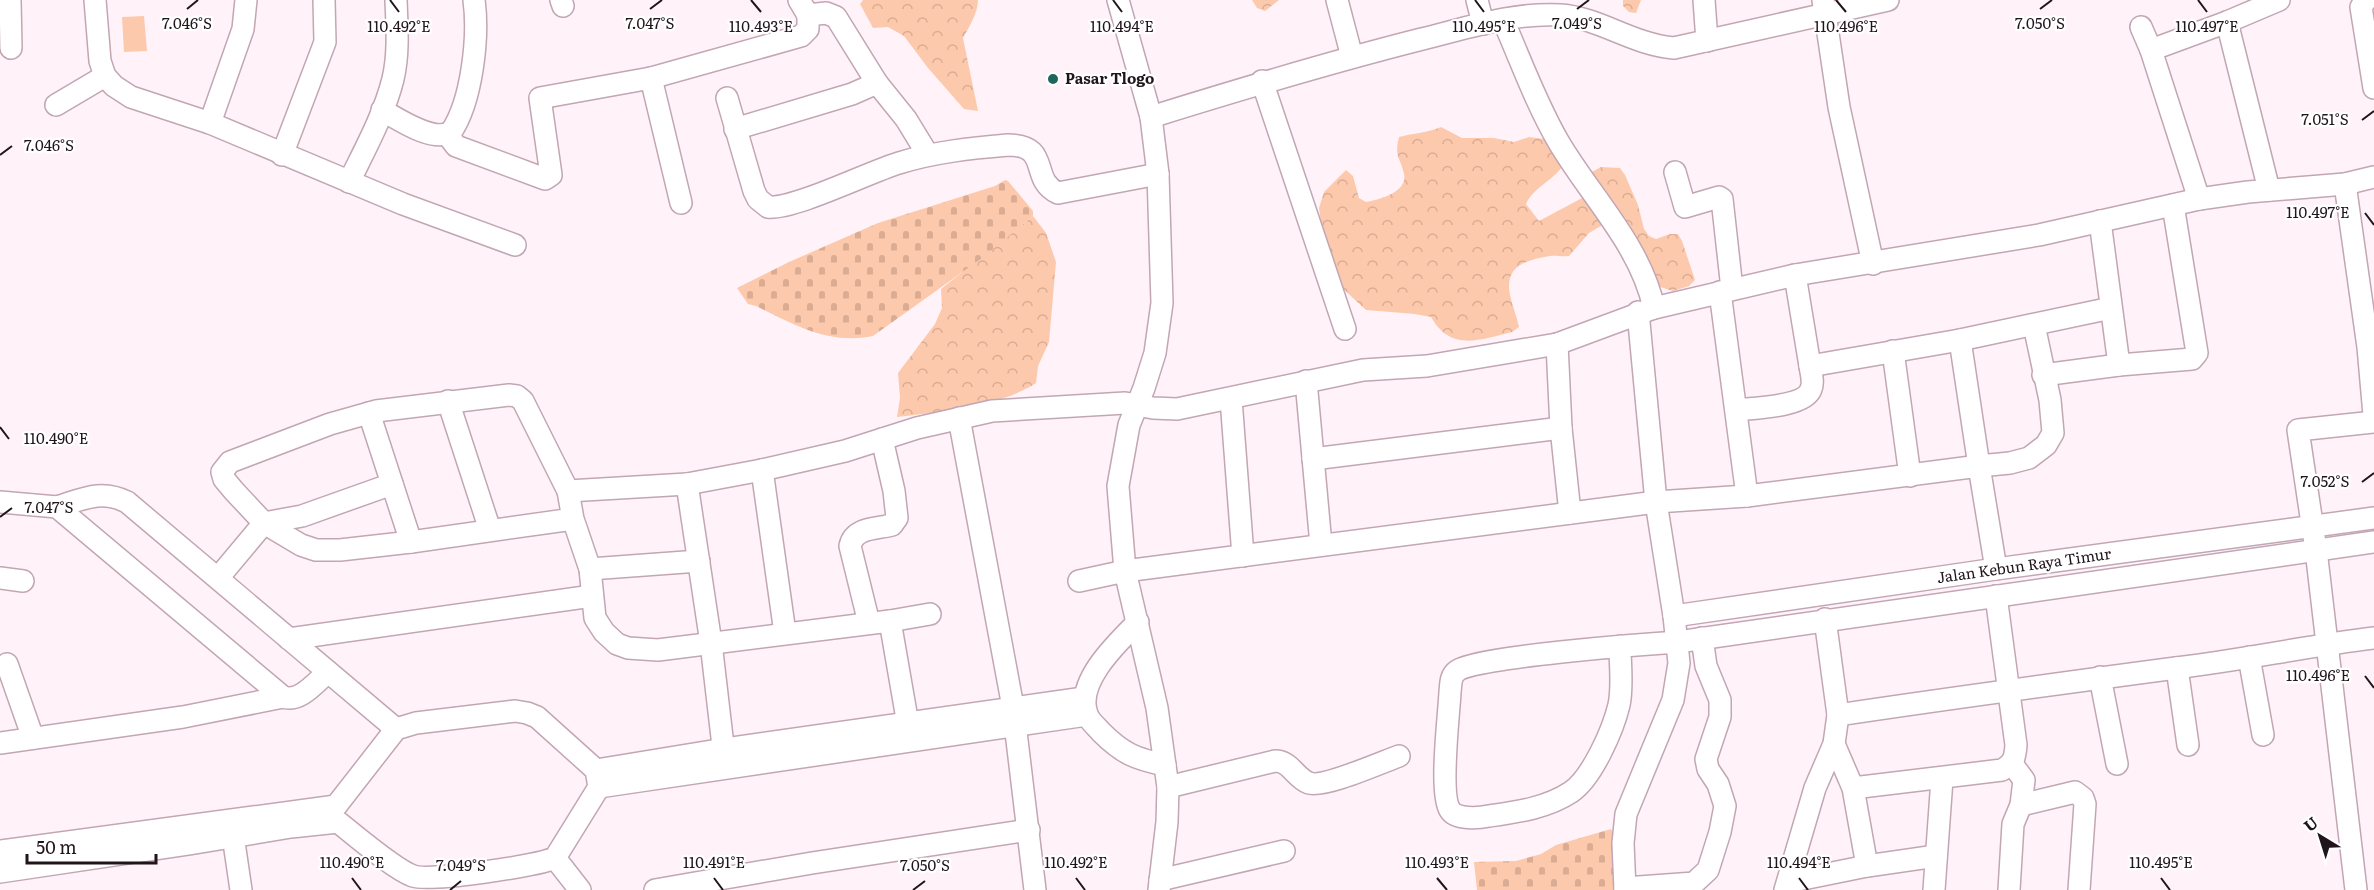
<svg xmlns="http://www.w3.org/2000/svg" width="2374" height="890" viewBox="0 0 2374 890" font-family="Literata,serif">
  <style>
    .forest { fill: url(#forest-crowns) }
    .cemetery { fill: url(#cemetery-stones) }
    .garden { fill: #fdc9ac }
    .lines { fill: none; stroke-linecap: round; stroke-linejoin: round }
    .minor-casing { stroke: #c2a6b4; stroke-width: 24 }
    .minor { stroke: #fff; stroke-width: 21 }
    .ticks { fill: none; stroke: #20151b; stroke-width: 2 }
    .poi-dot { fill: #1d665c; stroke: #fff; stroke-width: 2 }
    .labels { text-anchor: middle; stroke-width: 4.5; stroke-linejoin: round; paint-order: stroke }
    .poi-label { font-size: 15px; font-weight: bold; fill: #20151b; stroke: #fff; text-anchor: start }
    .street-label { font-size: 15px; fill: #20151b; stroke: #fff }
    .ticks-label { font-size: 15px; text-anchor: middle; fill: #20151b; stroke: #fff; stroke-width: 4.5; stroke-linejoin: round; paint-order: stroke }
  </style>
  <defs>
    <pattern id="forest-crowns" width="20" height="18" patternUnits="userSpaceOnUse" patternTransform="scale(1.5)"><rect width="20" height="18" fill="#fdc9ac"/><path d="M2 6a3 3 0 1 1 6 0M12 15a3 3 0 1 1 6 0" fill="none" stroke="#d9ac93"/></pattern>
    <pattern id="cemetery-stones" width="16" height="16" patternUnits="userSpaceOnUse" patternTransform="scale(1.5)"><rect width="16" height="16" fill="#fdc9ac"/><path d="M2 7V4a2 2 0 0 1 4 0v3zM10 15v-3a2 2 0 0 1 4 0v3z" fill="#d9ac93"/></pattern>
  </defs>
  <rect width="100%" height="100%" fill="#fff3f9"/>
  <g class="forest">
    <path d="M863,0H978C978,13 969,27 963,38L978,111L964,109L928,68L904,36L888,27L873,28L860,4Z"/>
    <polygon points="1252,0 1279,0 1265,11 1257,8"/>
    <polygon points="1623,0 1641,0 1636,13 1629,12 1623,6"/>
    <path d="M1441,127L1462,138H1494L1514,142L1529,137L1544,139L1565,162C1556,180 1534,186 1526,204L1539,221L1584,197L1588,174L1601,167L1620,168L1625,175L1638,205L1644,229L1649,236L1656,239L1670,234H1678L1682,241L1695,280L1689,286L1673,291L1657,286L1606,223L1589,233L1569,256C1562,257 1556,255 1550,256C1526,260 1504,266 1510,295C1512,306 1517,316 1519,327L1512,332C1479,340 1451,352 1431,317L1415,314L1366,310L1340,286L1321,224L1319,208L1324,192L1346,170L1353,176L1359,198L1366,202C1379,200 1408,192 1404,174C1400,156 1394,158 1399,137C1414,133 1427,133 1441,127Z"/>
    <path d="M1033,216L1046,233L1056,262L1049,342L1038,366L1036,383C1002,406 938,412 897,417L900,398L898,373L935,324L942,308L941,289Z"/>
  </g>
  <g class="cemetery">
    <path d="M1005,180L1008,181L1033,211V216L982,258L873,336C829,345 795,325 756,306L748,304L737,288L789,262L878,223L995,186Z"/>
    <polygon points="1611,829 1618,842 1621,890 1477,890 1474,862 1516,861 1541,854 1556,845"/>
  </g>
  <polygon class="garden" points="144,16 147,51 124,52 122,17"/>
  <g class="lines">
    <g class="minor-casing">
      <g id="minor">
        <polyline points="10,0 11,48"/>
        <polyline points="95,0 100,61 105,76 114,86 131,97 210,123 403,204 515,245"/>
        <polyline points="561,0 563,6"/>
        <polyline points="799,0 808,15 826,13 836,17 877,83"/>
        <polyline points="1118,0 1151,117 1158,174 1162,303 1155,353 1144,388 1129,425 1118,486 1125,571 1157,708 1168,787 1167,822 1159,890"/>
        <polyline points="1337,0 1352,57"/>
        <polyline points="1477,0 1483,24"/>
        <polyline points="1704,0 1707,41"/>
        <polyline points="1823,0 1839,107 1873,264"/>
        <polyline points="2366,0 2361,7 2374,88"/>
        <path d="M1503,20C1521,61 1536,103 1558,141C1590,196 1640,244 1654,308"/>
        <polyline points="2227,22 2269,190"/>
        <polyline points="2141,27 2151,50"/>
        <polyline points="651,78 681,203"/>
        <polyline points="1262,81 1345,329"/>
        <path d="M727,98L754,191L758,199L768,207C793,210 869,172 899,163C934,152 972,148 1008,145C1052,145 1029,180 1058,193L1158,174"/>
        <polyline points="56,105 105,76"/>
        <path d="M382,110C398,119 433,143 451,132C472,101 479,37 474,0"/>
        <path d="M1151,117C1241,89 1331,62 1422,39C1467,28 1514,12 1561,15C1600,18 1631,44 1674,48L1888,0"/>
        <polyline points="210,123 243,29 246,0"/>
        <polyline points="735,129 852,94 877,83 906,119 928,155"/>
        <polyline points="447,134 456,146 545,179 551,175 540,98 651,78 801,36 808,29 808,15"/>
        <polyline points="282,155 325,42 324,0"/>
        <polyline points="1675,172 1685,207 1719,197 1722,199 1732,289"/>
        <path d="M349,182C365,149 384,115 393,79C399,54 397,26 396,0"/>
        <polyline points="2345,184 2368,347 2374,415"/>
        <polyline points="2199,199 2151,50 2227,22 2279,0"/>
        <polyline points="2100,221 2119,365"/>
        <polyline points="1795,275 1810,366 1960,340 2111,308"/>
        <polyline points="1720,292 1747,496"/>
        <polyline points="1960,340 1979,466 2010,463 2029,458 2046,445 2053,433 2050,400 2034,325"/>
        <polyline points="1557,344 1561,428 1570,513"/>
        <polyline points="1893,351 1910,476"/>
        <polyline points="2043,375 2119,365 2192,359 2197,353 2173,205"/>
        <polyline points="1306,381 1321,545"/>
        <polyline points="1231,399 1243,556"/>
        <polyline points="448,401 490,530"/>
        <path d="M1736,410C1753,408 1805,407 1811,389C1814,382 1811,373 1810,366"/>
        <polyline points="369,413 411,542"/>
        <polyline points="959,418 1013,707 1035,890"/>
        <polyline points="1313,459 1561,428"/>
        <polyline points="762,470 785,633"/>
        <polyline points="687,484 711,643 725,763"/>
        <polyline points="568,491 687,484 762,470 845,451 917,428 992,411 1125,403 1153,408 1177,409 1363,370 1427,366 1557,344 1654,308 1795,275 2039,235 2199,199 2248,192 2345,184 2374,177"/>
        <path d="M0,502L57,507L283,697C300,703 316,682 328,672"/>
        <path d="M57,507C83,499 101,489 127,502L396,729"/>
        <polyline points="573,519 411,542 340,550 316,550 301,545 264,523 234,491 224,479 222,472 230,462 330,424 376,411 509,395 517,396 523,401 568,491 573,519 590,569 595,618 604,632 617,644 628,648 658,650 890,621 930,614"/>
        <polyline points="590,569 699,561"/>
        <polyline points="0,578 23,581"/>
        <polyline points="218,578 264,523 302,516 392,484"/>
        <polyline points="1079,581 1125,571 1656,502 1747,496 1979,466 1996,569"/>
        <polyline points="1674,616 1996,569 2374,518"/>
        <polyline points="890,621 910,736"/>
        <path d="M1138,622C1118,642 1075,682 1087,714C1089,721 1097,727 1101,732C1123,754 1136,759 1165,765"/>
        <path d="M869,623L850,546C854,527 877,529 892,525L897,518L894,491L882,439"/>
        <polyline points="289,639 592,596"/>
        <path d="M1620,646C1620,665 1623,687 1619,705C1613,730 1592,778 1571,792C1547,808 1517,812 1489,816C1479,818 1456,820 1450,810C1439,793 1449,715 1450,692C1451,684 1450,676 1457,671C1472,657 1646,644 1678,642L2374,542"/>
        <polyline points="2249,657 2263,735"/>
        <polyline points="7,664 33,738"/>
        <polyline points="2177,668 2188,745"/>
        <polyline points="2100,677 2117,764"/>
        <path d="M1838,715C1950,698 2063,683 2176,668C2242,660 2308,646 2374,638"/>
        <polyline points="0,743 183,717 283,697"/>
        <polyline points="1834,744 1853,788 1867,866"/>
        <polyline points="596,770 724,749 1084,698"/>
        <polyline points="599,787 1087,715"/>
        <path d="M1168,787L1275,761C1291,761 1295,778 1309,783C1324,788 1382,762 1399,756"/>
        <path d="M1853,788L2002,770C2014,763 2015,758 2016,745L1996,596"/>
        <polyline points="2021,805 2075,792 2083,798 2085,804 2079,890"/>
        <polyline points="231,822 241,890"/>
        <path d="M0,851L336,806L396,729L416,723L515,711L527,713L537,717L596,770L599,787L555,858C535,866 430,882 413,876C394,869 356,836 338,822L291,827L189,844L0,872"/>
        <polyline points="555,858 580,890"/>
        <polyline points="1160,880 1284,851"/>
        <polyline points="1788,882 1867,866 1936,856"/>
        <polyline points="1625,888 1694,883 1708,870 1720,832 1725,806 1718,784 1708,769 1706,759 1720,717 1720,700 1706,666 1702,638"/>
        <polyline points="655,890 812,863 1029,830"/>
        <polyline points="1625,890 1623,843 1626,814 1673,700 1679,663 1674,616 1656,502 1638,312"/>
        <polyline points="1785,890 1815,788 1834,744 1838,715 1825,619"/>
        <polyline points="1934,890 1942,779"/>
        <polyline points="2009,890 2013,824 2021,805 2024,780 2012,764"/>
        <polyline points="2356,890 2316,550 2298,430 2374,422"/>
      </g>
    </g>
    <use href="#minor" class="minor"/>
  </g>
  <path class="ticks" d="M390,0L399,12M751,0L761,12M1113,0L1122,12M1475,0L1484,12M1836,0L1846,12M2198,0L2207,12M187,9L198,0M650,9L662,0M1577,9L1589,0M2040,9L2052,0M2362,120L2374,111M0,155L12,146M2365,213L2374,225M0,427L9,439M2362,482L2374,473M0,517L12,508M2365,676L2374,688M352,878L361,890M714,878L723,890M1076,878L1085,890M1437,878L1447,890M1799,878L1808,890M2161,878L2170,890M450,890L461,881M913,890L925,881"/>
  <circle class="poi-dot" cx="1053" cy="79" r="6"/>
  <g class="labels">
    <g class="poi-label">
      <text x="1065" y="84">Pasar Tlogo</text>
    </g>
    <g class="street-label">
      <text transform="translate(2024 566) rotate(-8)" y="5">Jalan Kebun Raya Timur</text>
    </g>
  </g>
  <g class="ticks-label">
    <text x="187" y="29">7.046°S</text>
    <text x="650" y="29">7.047°S</text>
    <text x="1577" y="29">7.049°S</text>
    <text x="2040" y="29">7.050°S</text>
    <text x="399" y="32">110.492°E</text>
    <text x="761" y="32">110.493°E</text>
    <text x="1122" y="32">110.494°E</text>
    <text x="1484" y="32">110.495°E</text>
    <text x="1846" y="32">110.496°E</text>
    <text x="2207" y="32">110.497°E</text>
    <text x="2325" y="125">7.051°S</text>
    <text x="49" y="151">7.046°S</text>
    <text x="2318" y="218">110.497°E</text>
    <text x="56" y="444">110.490°E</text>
    <text x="2325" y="487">7.052°S</text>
    <text x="49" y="513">7.047°S</text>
    <text x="2318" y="681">110.496°E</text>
    <text x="352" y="868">110.490°E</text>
    <text x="714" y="868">110.491°E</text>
    <text x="1076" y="868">110.492°E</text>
    <text x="1437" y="868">110.493°E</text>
    <text x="1799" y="868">110.494°E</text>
    <text x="2161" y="868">110.495°E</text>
    <text x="461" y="871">7.049°S</text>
    <text x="925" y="871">7.050°S</text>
  </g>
  <g transform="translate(2320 836) rotate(322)" stroke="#ffffff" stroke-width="4.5" paint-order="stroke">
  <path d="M0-4.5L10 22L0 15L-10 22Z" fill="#20151b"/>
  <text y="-9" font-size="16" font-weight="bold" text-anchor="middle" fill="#20151b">U</text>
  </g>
  <path d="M27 854v9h129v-9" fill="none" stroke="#20151b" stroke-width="3"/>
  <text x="36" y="854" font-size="18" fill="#20151b" stroke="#ffffff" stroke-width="4.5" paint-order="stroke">50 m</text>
</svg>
